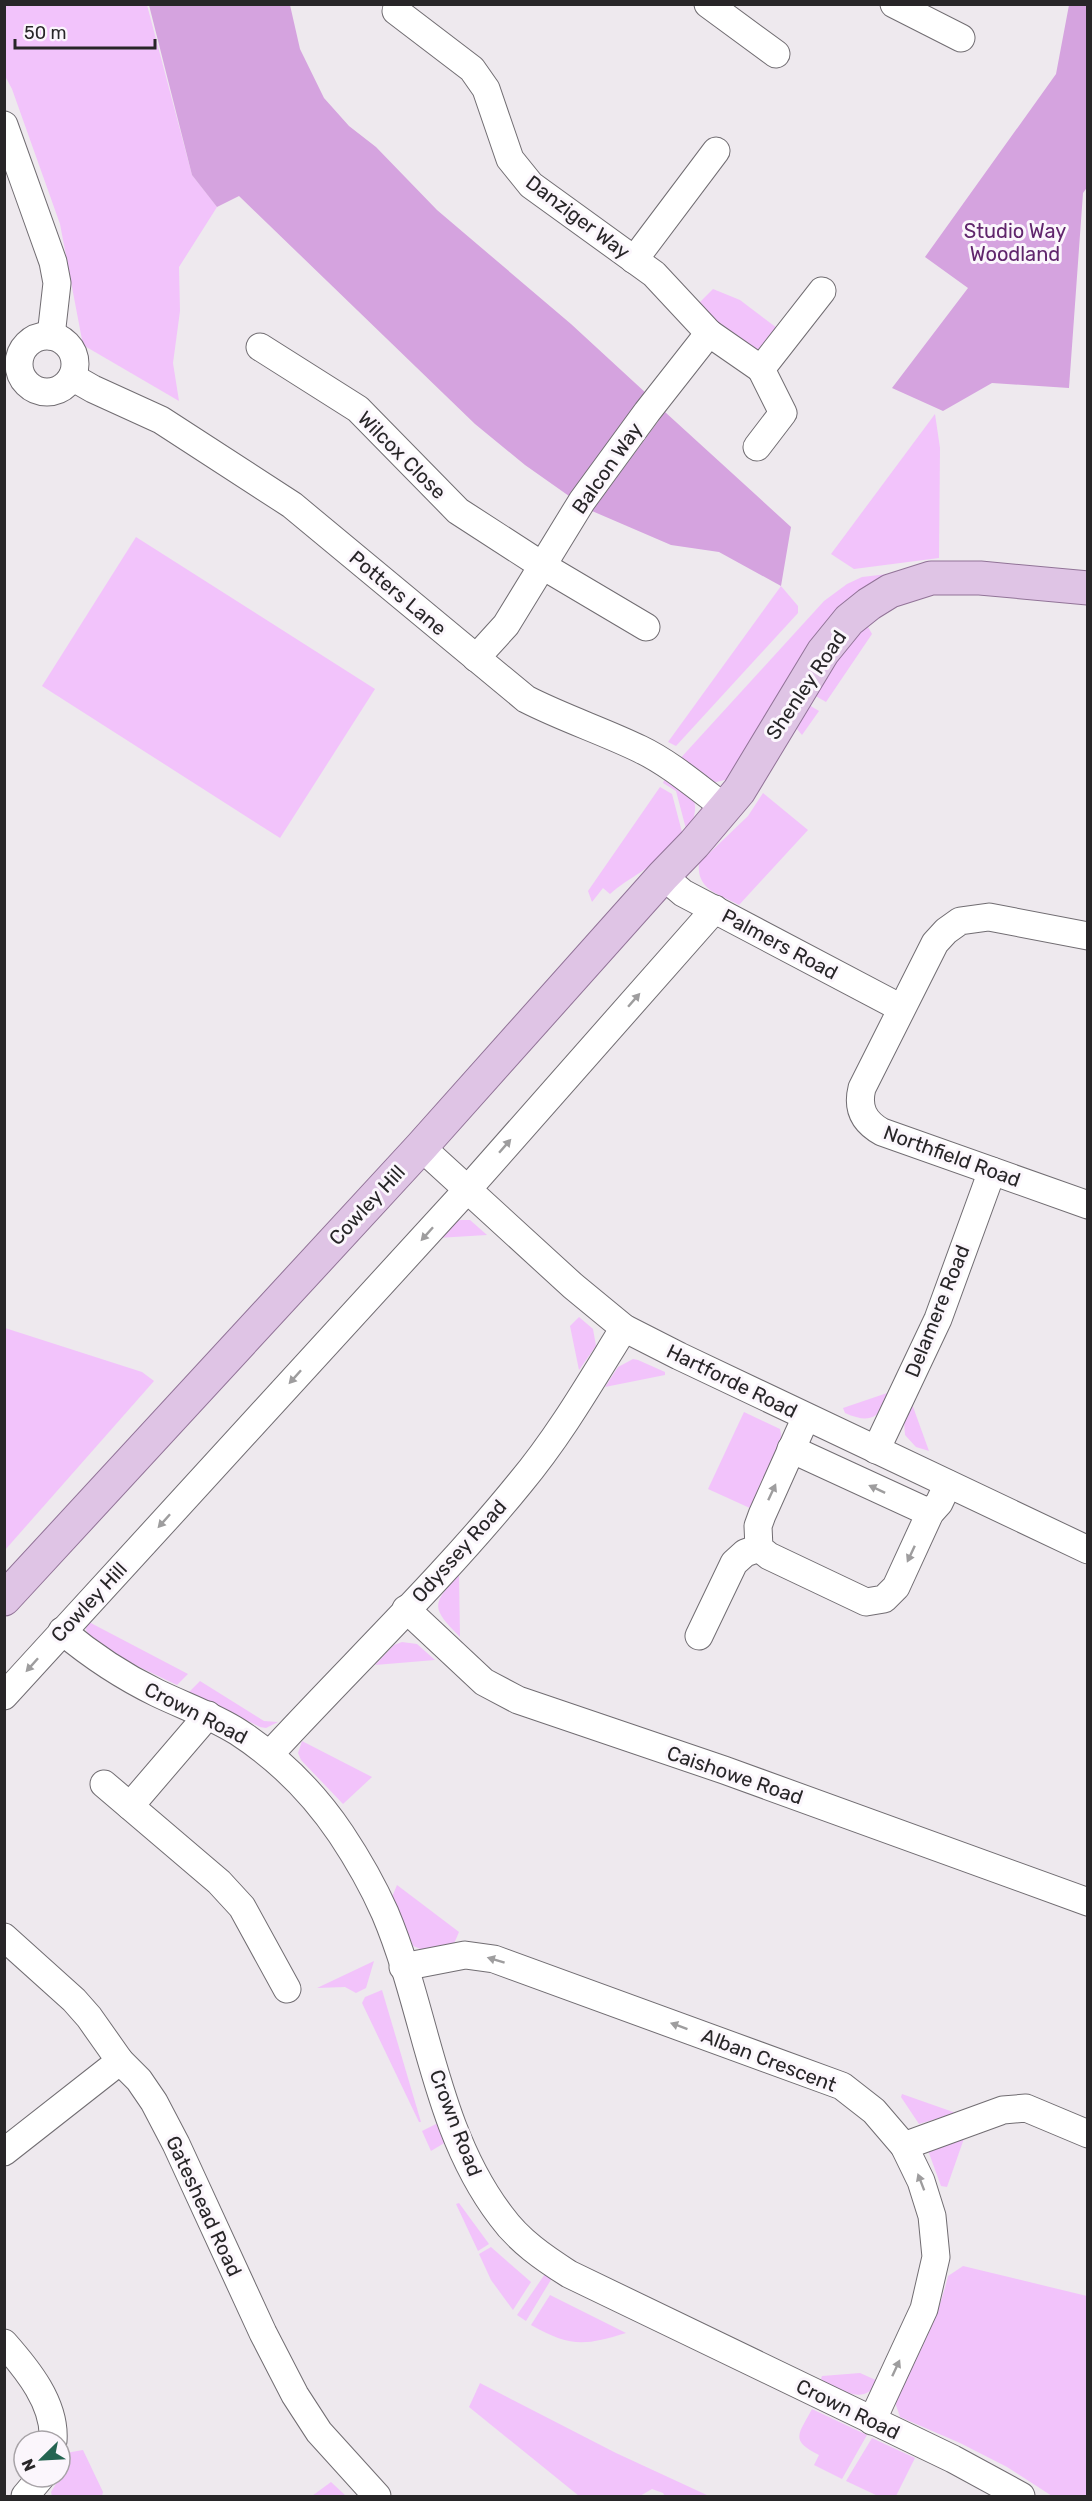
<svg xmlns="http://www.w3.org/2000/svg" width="1092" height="2501" viewBox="0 0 1092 2501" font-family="Rubik,sans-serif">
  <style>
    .green { fill: #f2c3fb }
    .forest { fill: #d5a3df }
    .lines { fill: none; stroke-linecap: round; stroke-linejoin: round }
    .minor-casing { stroke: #716d72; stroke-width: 29 }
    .major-casing { stroke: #917397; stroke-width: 35 }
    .minor { stroke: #fff; stroke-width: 27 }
    .major { stroke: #dfc4e5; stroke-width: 33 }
    .oneway { fill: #9e9d9e }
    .labels { text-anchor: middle; stroke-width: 6; stroke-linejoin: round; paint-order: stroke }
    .street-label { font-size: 20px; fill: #282628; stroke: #fbf6fc }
    .park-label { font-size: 20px; fill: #60256c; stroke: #fbf6fc }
  </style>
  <rect width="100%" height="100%" fill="#eee9ee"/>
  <g class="green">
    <polygon points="5,5 147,5 192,175 217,207 179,267 180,311 173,363 179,401 83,345 60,224 12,89 5,76"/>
    <polygon points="713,289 740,300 781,331 762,352 748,349 697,305"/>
    <polygon points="935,414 940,448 939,558 854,569 831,554"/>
    <polygon points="136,537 375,689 280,838 42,686"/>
    <polygon points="914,571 732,776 725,780 712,783 677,762 824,601 847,584 862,577"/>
    <polygon points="781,586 798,606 798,613 676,746 668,742"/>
    <polygon points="867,625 872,634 826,702 814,695 851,640"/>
    <polygon points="809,705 819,711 802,735 797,729"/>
    <path d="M667,774C692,794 703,798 689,831L686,829L676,791L663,783Z"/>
    <path d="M660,787L672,794L682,832C669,846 657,861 641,872C630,879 620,885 610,894L603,888L592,902L588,891Z"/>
    <path d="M763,793L808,830L739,905C719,894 696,890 699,863L748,816Z"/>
    <polygon points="461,1220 470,1220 487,1235 437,1238 451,1222"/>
    <polygon points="579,1317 593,1329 596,1346 579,1370 570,1326"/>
    <polygon points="5,1328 142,1372 154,1381 5,1550"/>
    <polygon points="633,1359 638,1360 665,1372 665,1375 605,1387 618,1367"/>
    <path d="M890,1392C880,1417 872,1425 845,1413L843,1408Z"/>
    <polygon points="912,1404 929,1451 916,1447 905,1435 904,1421"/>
    <polygon points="744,1412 780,1429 783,1444 752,1509 708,1489"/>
    <path d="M459,1575L460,1637C431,1608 431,1604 459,1575Z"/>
    <polygon points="87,1621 188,1674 177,1685 114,1655 88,1634 86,1630"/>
    <polygon points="402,1642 417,1644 435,1660 375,1665 394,1645"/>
    <polygon points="200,1681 264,1721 278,1722 266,1728 260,1727 189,1692"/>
    <polygon points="302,1741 372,1777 343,1804 301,1760 298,1753"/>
    <polygon points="397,1885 459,1932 453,1946 428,1952 413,1946 392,1897"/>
    <polygon points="374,1961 366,1988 356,1993 345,1987 317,1988"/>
    <polygon points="382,1990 421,2122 419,2122 362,2003 365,1997"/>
    <polygon points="902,2094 956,2113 919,2124 901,2097"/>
    <polygon points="438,2123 446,2142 431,2151 422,2131"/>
    <polygon points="967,2130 947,2187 941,2186 926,2145"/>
    <polygon points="459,2203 489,2244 478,2251 456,2204"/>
    <polygon points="491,2247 531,2282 513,2310 491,2280 479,2254"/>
    <path d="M963,2266L1087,2296V2496H1052L1007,2467L960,2443L900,2417L895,2402C915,2361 938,2320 948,2276Z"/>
    <polygon points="547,2271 552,2278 526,2321 517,2315"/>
    <path d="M550,2295L626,2333C584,2346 570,2347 531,2325Z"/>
    <path d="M860,2373L878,2381C868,2400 853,2396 837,2388C831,2385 825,2383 821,2379L822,2376Z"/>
    <polygon points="480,2383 616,2453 709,2496 665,2496 663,2493 652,2489 640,2496 579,2496 469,2407"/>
    <path d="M812,2409L867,2435L842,2479L814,2465L819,2455C789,2440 799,2434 812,2409Z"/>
    <polygon points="872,2438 915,2458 896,2496 878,2496 846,2481"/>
    <polygon points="83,2450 103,2492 102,2496 52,2496 51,2492 60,2477 66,2453"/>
    <polygon points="331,2482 346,2496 312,2496"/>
  </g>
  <g class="forest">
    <polygon points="149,5 290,5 300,49 324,98 349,126 376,147 437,210 571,324 647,394 569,496 525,465 475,424 239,196 217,207 192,175"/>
    <polygon points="1069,5 1088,5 1088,186 1083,193 1069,388 992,383 943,411 892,388 968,288 925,257 1056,74"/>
    <polygon points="665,412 791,527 781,586 719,552 671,545 592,511"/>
  </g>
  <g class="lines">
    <g class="minor-casing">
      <g id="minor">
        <polyline points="708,4 776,54"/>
        <polyline points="894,4 961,38"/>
        <polyline points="396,11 472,69 486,89 510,159 531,185 654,274 709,333"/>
        <polyline points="4,125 53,262 57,283 51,336"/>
        <polyline points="634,260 716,151"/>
        <circle cx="47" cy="364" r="28"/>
        <polyline points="260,347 358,409 458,511 543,566 646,627"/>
        <path d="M72,377L93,389L161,420L292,505L526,699C563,718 603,731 640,749C671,764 697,787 724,807"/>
        <polyline points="757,447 783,413 761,369"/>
        <polyline points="476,658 506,625 582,501 647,412 709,333 761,369 822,291"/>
        <polyline points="663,876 683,893 901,1008"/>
        <path d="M1088,936L989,917L960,921L946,931L935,943L862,1088C857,1108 864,1122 882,1132L1088,1205"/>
        <polyline points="421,1147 573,1286 624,1328 679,1356 1088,1550"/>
        <polyline points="806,1417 762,1515 758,1526 759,1548 769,1556 866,1602 884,1599 896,1587 930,1513 939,1503 948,1484"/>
        <polyline points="791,1449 930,1513"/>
        <polyline points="876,1450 938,1319 992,1171"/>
        <polyline points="406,1609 484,1682 518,1700 724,1770 1088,1902"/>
        <path d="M62,1631C92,1656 122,1676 157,1693C184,1706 213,1716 238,1732C278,1758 314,1794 341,1834C357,1858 373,1886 385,1913C427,2012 434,2128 501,2216C519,2241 544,2258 569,2274L953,2459L1021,2496"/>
        <polyline points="699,1636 734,1563 745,1553 759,1548"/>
        <polyline points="4,1696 467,1190 715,909"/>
        <path d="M270,1754C353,1664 443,1578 520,1483C560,1435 591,1381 624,1328"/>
        <polyline points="104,1784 219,1882 242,1907 287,1989"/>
        <polyline points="130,1806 208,1715"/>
        <polyline points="4,1937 74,2000 89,2017 120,2061 139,2080 154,2102 176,2144 263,2333 295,2395 319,2432 377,2496"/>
        <polyline points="403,1967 465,1955 494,1959 842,2086 874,2111 904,2146 921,2181 932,2216 936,2257 924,2309 872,2421"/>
        <polyline points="904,2146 1003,2110 1026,2108 1088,2134"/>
        <polyline points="4,2152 120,2061"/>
        <path d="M4,2343C27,2369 56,2404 53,2441"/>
        <polyline points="25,2496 41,2477"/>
      </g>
    </g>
    <g class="major-casing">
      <polyline id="major" points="4,1599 421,1147 663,876 694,844 739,791 823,652 849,620 869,604 890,591 931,578 980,578 1088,588"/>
    </g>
    <use href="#minor" class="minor"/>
    <use href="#major" class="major"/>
  </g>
  <defs><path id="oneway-solid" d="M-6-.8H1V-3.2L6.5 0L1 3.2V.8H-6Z" transform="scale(1.5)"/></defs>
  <g class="oneway">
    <use href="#oneway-solid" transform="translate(634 1000) rotate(-49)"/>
    <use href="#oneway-solid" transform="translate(505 1146) rotate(-49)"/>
    <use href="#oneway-solid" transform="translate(427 1234) rotate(132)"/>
    <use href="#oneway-solid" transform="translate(295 1377) rotate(132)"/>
    <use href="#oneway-solid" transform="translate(877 1489) rotate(-155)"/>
    <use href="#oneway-solid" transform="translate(772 1492) rotate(-65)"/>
    <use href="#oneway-solid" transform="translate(164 1521) rotate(132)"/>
    <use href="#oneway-solid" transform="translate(911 1554) rotate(115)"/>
    <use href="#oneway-solid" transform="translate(32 1665) rotate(132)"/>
    <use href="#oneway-solid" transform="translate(496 1960) rotate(-163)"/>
    <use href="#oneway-solid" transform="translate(679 2026) rotate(-160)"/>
    <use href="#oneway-solid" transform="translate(921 2182) rotate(-111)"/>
    <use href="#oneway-solid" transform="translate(896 2368) rotate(-65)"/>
  </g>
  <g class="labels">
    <g class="street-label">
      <text transform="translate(578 217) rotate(37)" y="7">Danziger Way</text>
      <text transform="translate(402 455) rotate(45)" y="7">Wilcox Close</text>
      <text transform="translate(607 468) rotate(-55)" y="7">Balcon Way</text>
      <text transform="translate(398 593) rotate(40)" y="7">Potters Lane</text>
      <text transform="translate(806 685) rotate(-56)" y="7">Shenley Road</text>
      <text transform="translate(780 944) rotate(28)" y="7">Palmers Road</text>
      <text transform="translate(952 1156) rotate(20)" y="7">Northfield Road</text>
      <text transform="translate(367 1205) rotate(-47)" y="7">Cowley Hill</text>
      <text transform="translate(937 1311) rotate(-68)" y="7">Delamere Road</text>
      <text transform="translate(732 1381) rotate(26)" y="7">Hartforde Road</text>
      <text transform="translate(459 1551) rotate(-48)" y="7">Odyssey Road</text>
      <text transform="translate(89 1602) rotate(-47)" y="7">Cowley Hill</text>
      <text transform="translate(196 1713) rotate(27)" y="7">Crown Road</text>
      <text transform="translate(735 1775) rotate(19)" y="7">Caishowe Road</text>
      <text transform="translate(769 2060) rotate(21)" y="7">Alban Crescent</text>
      <text transform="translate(456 2123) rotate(69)" y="7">Crown Road</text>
      <text transform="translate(204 2206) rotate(65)" y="7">Gateshead Road</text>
      <text transform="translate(848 2409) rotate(26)" y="7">Crown Road</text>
    </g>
    <g class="park-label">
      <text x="1015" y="238">Studio Way<tspan x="1015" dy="23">Woodland</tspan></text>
    </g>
  </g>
  <rect width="1092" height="2501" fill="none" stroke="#282628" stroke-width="12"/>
  <g transform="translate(42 2459) rotate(246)"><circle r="28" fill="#fbf6fc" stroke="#a7a3a7" stroke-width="1.5"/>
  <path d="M0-4.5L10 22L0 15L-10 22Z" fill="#246451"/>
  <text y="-9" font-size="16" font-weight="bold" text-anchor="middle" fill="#282628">N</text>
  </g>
  <path d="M15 39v9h140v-9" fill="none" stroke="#282628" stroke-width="3"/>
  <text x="24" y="39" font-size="18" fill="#282628" stroke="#fbf6fc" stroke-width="4.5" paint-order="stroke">50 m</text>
</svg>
